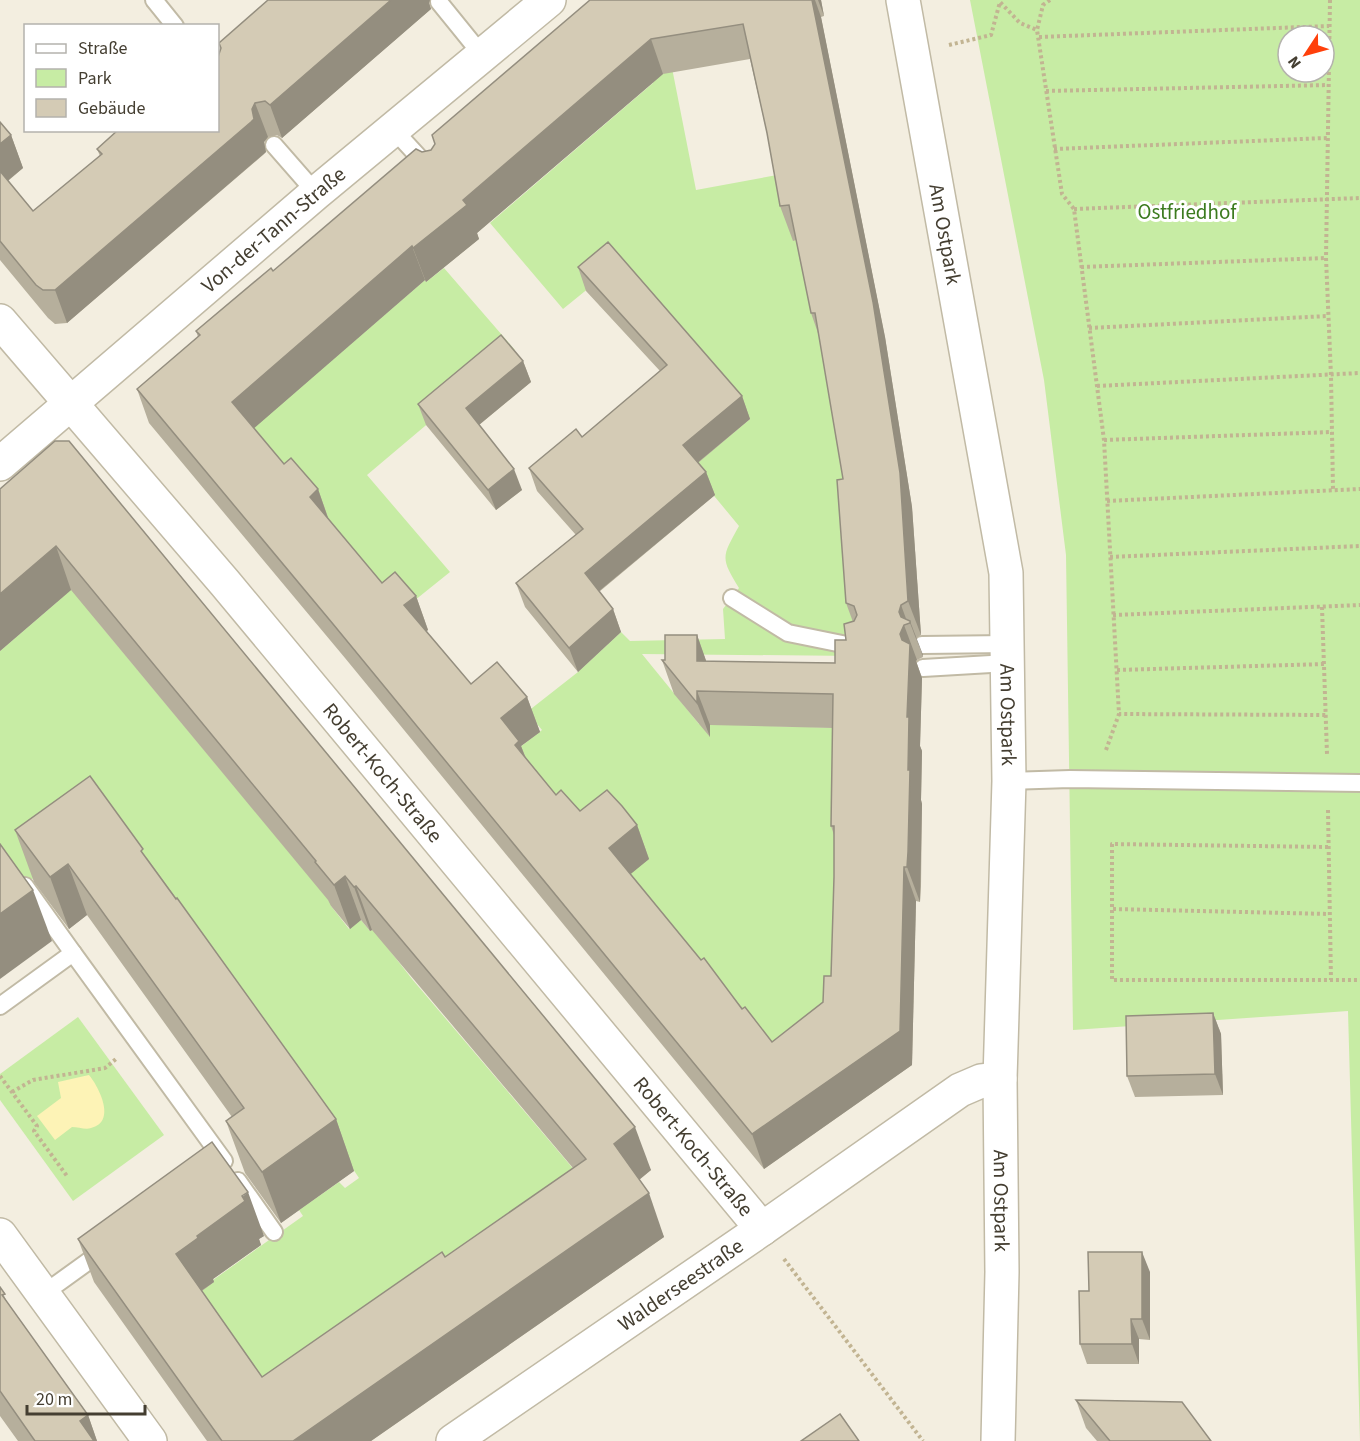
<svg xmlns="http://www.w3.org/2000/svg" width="1360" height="1441" viewBox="0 0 1360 1441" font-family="'Source Sans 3',sans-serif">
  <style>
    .green { fill: #c7eca4; fill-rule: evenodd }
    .sand { fill: #fdf3b6 }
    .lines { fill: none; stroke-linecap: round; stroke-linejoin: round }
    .lane-casing { stroke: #c1baa5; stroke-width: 20 }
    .street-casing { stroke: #c1baa5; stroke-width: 36 }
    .path { stroke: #c2b492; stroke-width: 4; stroke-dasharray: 3 3; stroke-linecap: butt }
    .lane { stroke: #fff; stroke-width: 16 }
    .street { stroke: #fff; stroke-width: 33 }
    .wall { fill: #b6af9c; fill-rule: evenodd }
    .shaded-wall { fill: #948e7f }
    .building { fill: #d4cbb5; stroke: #948e7f; stroke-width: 1.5; fill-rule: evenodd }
    .labels { text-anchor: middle; stroke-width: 6; stroke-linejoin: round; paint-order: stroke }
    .park-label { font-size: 21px; fill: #3c7b1f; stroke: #fff }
    .street-label { font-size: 21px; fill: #443e31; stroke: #fff }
  </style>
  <rect width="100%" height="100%" fill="#f3eee0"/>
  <g class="green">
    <path d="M970,0H1360V1441L1348,1011L1073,1030L1066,555L1044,380ZM1288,36H1324V72H1288Z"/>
    <path d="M672,68L696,190L788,173L793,240H802L841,431L856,656L642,654L699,724L846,728L852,933L799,1072L547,804L520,747L542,730L527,712L578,672L621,632L630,641L725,639L723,609L739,588C720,557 722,557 739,526L691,468L750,419L616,266L563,309L490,223L653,83L649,77Z"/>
    <polygon points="444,268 515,350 367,475 450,572 394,617 236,423 295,392 425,280 426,282"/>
    <polygon points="71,571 97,621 332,904 331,906 349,929 361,920 370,931 373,929 412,979 587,1185 300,1414 187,1305 213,1280 303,1216 299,1210 339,1182 345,1188 359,1178 343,1154 53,868 0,896 0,651 57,602"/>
    <polygon points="78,1017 164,1135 73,1201 0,1100 0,1074"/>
  </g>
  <path class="sand" d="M89,1075C99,1087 117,1122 91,1128C86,1130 78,1127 72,1127L55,1140L37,1116L61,1098L58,1082Z"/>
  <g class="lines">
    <g class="lane-casing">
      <g id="lane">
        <polyline points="154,0 175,26"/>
        <polyline points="439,2 482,55"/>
        <polyline points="393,129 427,166"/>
        <polyline points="274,145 316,193"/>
        <polyline points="732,598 788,633 857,647"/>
        <polyline points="922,645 1008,644"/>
        <polyline points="923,668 1008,663"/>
        <polyline points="1009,781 1070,779 1360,783"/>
        <polyline points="25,886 73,953"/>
        <polyline points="0,1006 73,953 224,1161"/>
        <polyline points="238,1181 274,1232"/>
        <polyline points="43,1294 104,1250"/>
      </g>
    </g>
    <g class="street-casing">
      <g id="street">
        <path id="s1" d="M903,0L1006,573L1009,781L1000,1079L1002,1272L998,1441"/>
        <path id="s2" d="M0,321L225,583L762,1229"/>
        <path id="s3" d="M0,464L316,193L549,0"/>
        <polyline points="0,1235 150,1441"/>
        <path id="s4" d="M453,1441L762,1229L960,1090L981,1081L1000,1079"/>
      </g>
    </g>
    <g class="path">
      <polyline points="1050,0 1043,5 1037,30 1062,194 1074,209 1104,440 1119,714 1327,715"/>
      <polyline points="1330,0 1326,258 1331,376 1333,489"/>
      <polyline points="1039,37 1329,26"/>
      <polyline points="949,45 991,35 1000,2 1020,23 1037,30"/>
      <polyline points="1046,91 1328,85"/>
      <polyline points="1054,149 1327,138"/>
      <polyline points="1074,209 1360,198"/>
      <polyline points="1081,267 1326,258"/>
      <polyline points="1089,328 1328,316"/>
      <polyline points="1097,386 1360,373"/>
      <polyline points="1104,440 1332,432"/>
      <polyline points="1107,501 1360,489"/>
      <polyline points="1110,557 1360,546"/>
      <polyline points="1322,607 1327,754"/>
      <polyline points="1113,615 1360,605"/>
      <polyline points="1117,670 1325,664"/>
      <polyline points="1106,750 1119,714"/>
      <polyline points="1328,810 1331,980"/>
      <polyline points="1328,847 1112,844 1112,980 1360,980"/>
      <polyline points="1113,909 1329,914"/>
      <polyline points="0,1076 37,1126 34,1131 67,1176"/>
      <polyline points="12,1092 33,1080 105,1068 116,1059"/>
      <polyline points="784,1259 923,1441"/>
    </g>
    <use href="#lane" class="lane"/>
    <use href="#street" class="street"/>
  </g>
  <g class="wall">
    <polygon points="268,0 430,0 429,3 431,9 282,138 277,135 268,137 264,142 266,152 263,155 67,323 55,324 48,318 0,260 0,122 11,135 23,168 8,181 33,211 100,156 97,149 218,130"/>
    <path d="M590,0H821L824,16L821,17L885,337L912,507L921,635L916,638L923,657L917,660L916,661L922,678L920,746L922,751L921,800L922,804L921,886L920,902L916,901L912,1065L764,1169L345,658L149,423L137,389L198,337L196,331L273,271L422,152L431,150ZM750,59L767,133L780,206L793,241L796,240L811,313L819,336L843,479L846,603L853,622L835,663L706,661L697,635L665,660H662L674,694L710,737V725L833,728L831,826L834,835V877L831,976L823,1002L772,1042L701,960L630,874L649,859L637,825L580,811L556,795L526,758L521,746L540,732L527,697L471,684L426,631L428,630L416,596L382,583L329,520L318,489L284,464L254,428L425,280L426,282L479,239L477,233L663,74Z"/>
    <polygon points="578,267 742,396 750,419 698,463 706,472 715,495 599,592 613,609 621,632 578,672 525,607 516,583 576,535 537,491 529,468 582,437 660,371 586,291"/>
    <polygon points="523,361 531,382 479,425 522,490 496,510 426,425 418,404"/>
    <polygon points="55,441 651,1170 639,1180 664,1237 371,1441 207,1441 94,1282 78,1239 264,1236 259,1239 261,1245 213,1279 214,1282 202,1291 262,1377 445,1257 573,1168 372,930 370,931 361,920 350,929 331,906 328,900 71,590 0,651"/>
    <polygon points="15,830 147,858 336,1119 354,1171 281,1223 245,1173 226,1121 232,1117 87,915 69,929 34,882"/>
    <polygon points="1213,1013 1221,1034 1223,1095 1135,1097 1127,1076"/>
    <polygon points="1150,1272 1150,1340 1139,1339 1139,1364 1087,1364 1080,1344 1089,1291"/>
    <polygon points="0,1287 8,1304 88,1415 97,1441 18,1441 0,1416"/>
    <polygon points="1076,1400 1211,1441 1097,1441 1086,1428"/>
  </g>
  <g class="shaded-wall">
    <polygon points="391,0 430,0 429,3 431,9 282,138 270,105"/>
    <polygon points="812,0 815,0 821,17 885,337 912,507 921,635 908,601"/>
    <polygon points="818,0 821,0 824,16"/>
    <polygon points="651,39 663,74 477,233 479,239 426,282 413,248 463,200"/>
    <polygon points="255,103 268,137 264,142 266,152 67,323 55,290 252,109"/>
    <polygon points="11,135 23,168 0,187 0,144"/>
    <polygon points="412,246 425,280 245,436 232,402"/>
    <polygon points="523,361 531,382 474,429 466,408"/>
    <polygon points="742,396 750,419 691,468 683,445"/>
    <polygon points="514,469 522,490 496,510 488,490"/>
    <polygon points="706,472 715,495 593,596 585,573"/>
    <polygon points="318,489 330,524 310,497"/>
    <polygon points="56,546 71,590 0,651 0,594"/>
    <polygon points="416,596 428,630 417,639 404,605"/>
    <polygon points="901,605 908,624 904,625 917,660 916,661 922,678 920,746 922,751 921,800 922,804 920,902 907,867 908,770 907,717 900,634 899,612"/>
    <polygon points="613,609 621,632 578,672 569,648"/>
    <polygon points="910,621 923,655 923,657 910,623"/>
    <polygon points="697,635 709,669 697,661"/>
    <polygon points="697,691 710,725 710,737 697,703"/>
    <polygon points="527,697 540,732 521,746 532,775 527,779 501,718"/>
    <polygon points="637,825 649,859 621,882 609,848"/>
    <polygon points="68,864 87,915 69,929 50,877"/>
    <polygon points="904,867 916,901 912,1065 764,1169 752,1134"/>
    <polygon points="345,876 361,920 350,929 334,885"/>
    <polygon points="356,886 372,930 370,931 354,887"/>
    <polygon points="33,890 52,941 0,979 0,914"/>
    <polygon points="1213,1013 1221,1034 1223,1095 1215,1074"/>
    <polygon points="336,1119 354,1171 281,1223 262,1172"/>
    <polygon points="635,1127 651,1170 629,1188 614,1144"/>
    <polygon points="248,1192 264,1236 259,1239 261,1245 213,1279 214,1282 192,1297 176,1254"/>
    <polygon points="649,1193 664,1237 371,1441 293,1441"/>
    <polygon points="1142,1252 1150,1272 1150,1340 1142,1319"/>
    <polygon points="1131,1319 1139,1339 1139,1364 1132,1344"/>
    <polygon points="88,1415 97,1441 87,1441 80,1421"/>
  </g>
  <g class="building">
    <polygon points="268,0 391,0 270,105 265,101 255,103 252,109 254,119 251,122 55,290 43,290 36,285 0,241 0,171 33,211 102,154 97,149 118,130 218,130 218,57 221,48 219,43"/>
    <path d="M590,0H812L873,302L900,473L908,601L901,605L899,612L901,617L910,621V623L904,625L900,634L902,640L910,644L907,717H909L908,770H910L908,852L907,867H904L900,1031L752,1134L333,624L137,389L200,335L196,331L271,268L273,271L416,149L422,152L431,150L435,144L432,135ZM743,24L767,133L780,206L789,205L811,313H815L843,479L837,480L846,603L854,606L857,615L854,621L844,624L846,640H835V663L697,661V635H665V660H662L697,703V691L833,694L831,826H834V877L831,976H824L823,1002L772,1042L745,1007L742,1009L704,958L701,960L609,848L637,825L622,806L607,790L580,811L561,790L556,795L515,745L519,741L501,718L527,697L497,662L471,684L404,605L416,596L395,572L382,583L310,497L318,489L291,458L284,464L232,402L412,246L413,248L467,205L463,200L651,39Z"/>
    <polygon points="0,122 11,135 0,144"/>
    <polygon points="608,242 742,396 683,445 706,472 585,573 613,609 569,648 516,583 583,529 529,468 576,429 582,437 667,365 578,267"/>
    <polygon points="501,335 523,361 466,408 514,469 488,490 418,404"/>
    <polygon points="55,441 69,441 635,1127 614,1144 649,1193 293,1441 222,1441 78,1239 212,1142 248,1192 242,1196 245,1201 197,1236 198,1238 176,1254 262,1377 442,1252 445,1257 586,1159 356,886 354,887 345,876 334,885 315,862 316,861 56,546 0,594 0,489"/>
    <polygon points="90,776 143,849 141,851 176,899 177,898 336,1119 262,1172 226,1121 244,1108 68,864 50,877 15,830"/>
    <polygon points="0,844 33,890 0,914"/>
    <polygon points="1213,1013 1215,1074 1127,1076 1126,1016"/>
    <polygon points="1088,1252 1142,1252 1142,1319 1131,1319 1132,1344 1080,1344 1079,1291 1089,1291"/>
    <polygon points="0,1287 5,1294 2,1295 88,1415 80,1421 94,1441 35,1441 0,1391"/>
    <polygon points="1076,1400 1182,1402 1211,1441 1110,1441"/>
    <polygon points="840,1414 859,1441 801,1441"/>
  </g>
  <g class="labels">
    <g class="park-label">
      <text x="1187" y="219">Ostfriedhof</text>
    </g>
    <g class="street-label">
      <text dy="7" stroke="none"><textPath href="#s3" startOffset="360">Von-der-Tann-Straße</textPath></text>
      <text dy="7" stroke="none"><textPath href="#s1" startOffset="238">Am Ostpark</textPath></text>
      <text dy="7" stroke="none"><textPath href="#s1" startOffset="724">Am Ostpark</textPath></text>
      <text dy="7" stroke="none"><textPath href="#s2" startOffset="592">Robert-Koch-Straße</textPath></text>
      <text dy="7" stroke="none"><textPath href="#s2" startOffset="1078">Robert-Koch-Straße</textPath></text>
      <text dy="7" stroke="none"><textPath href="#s1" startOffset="1210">Am Ostpark</textPath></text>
      <text dy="7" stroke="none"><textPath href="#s4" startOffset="276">Walderseestraße</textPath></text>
    </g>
  </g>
  <rect x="24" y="24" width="195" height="108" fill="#ffffff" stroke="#b4b2ad" stroke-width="1.5"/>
  <rect x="36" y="44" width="30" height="9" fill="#ffffff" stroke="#b4b2ad" stroke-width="1.5"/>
  <text x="78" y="54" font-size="18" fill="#443e31">Straße</text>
  <rect x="36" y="69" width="30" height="18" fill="#c7eca4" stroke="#b4b2ad" stroke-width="1.5"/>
  <text x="78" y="84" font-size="18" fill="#443e31">Park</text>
  <rect x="36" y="99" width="30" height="18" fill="#d4cbb5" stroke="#b4b2ad" stroke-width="1.5"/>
  <text x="78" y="114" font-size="18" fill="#443e31">Gebäude</text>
  <g transform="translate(1306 54) rotate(234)"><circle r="28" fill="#ffffff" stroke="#b4b2ad" stroke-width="1.5"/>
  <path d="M0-4.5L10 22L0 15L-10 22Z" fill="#ff400b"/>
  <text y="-9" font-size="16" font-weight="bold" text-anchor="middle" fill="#443e31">N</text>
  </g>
  <path d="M27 1405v9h118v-9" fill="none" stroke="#443e31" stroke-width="3"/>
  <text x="36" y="1405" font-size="18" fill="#443e31" stroke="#ffffff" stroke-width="4.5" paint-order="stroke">20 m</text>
</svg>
